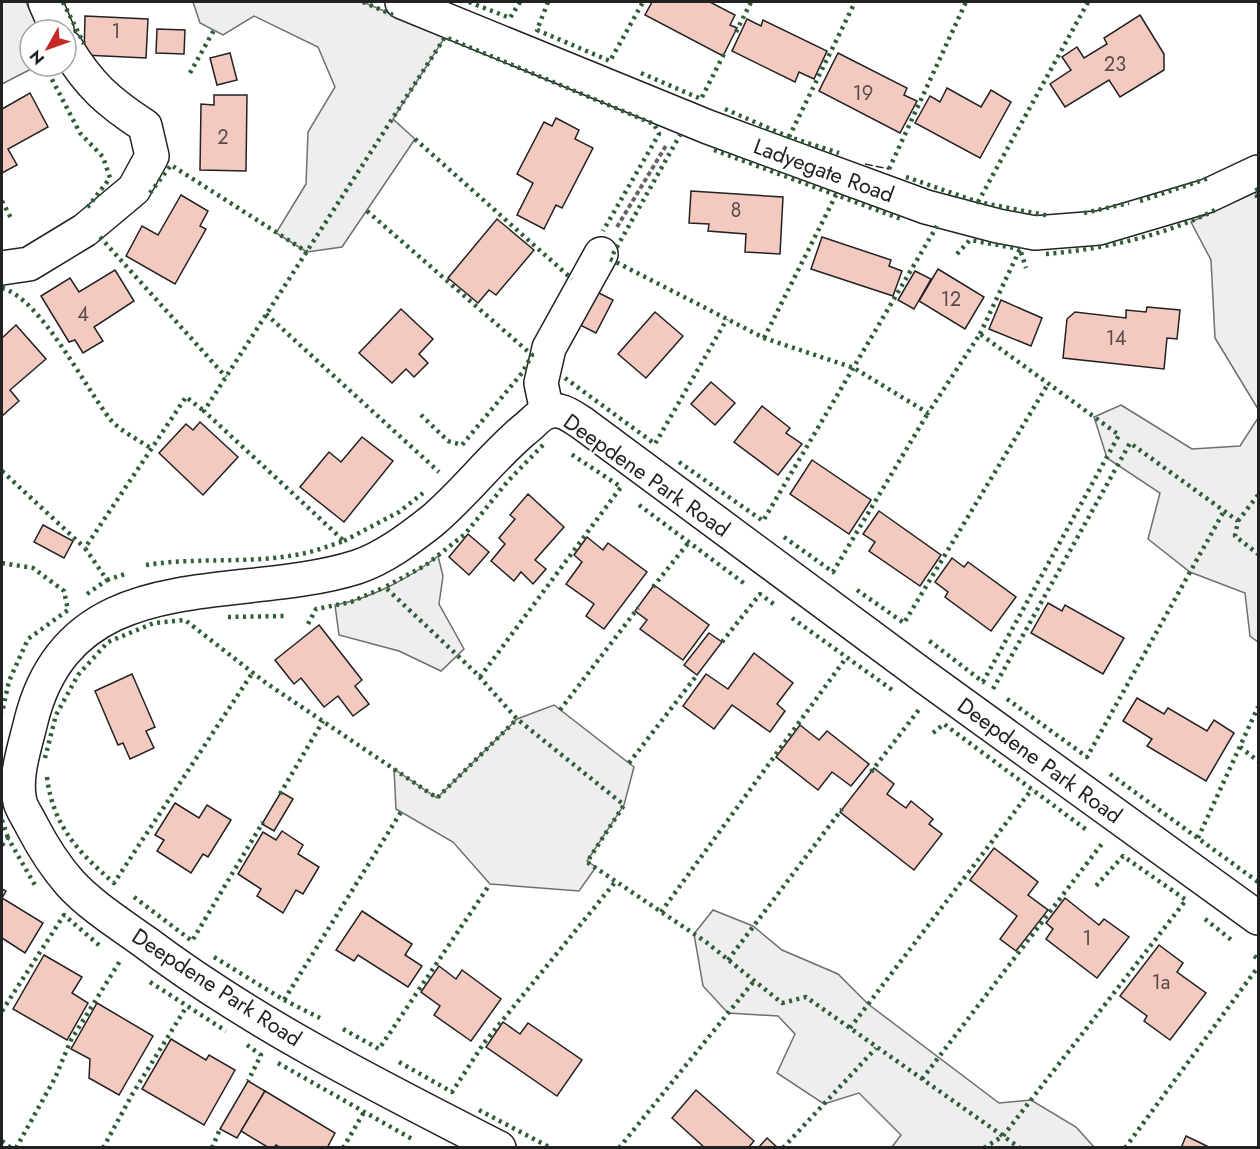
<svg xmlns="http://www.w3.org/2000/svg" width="1260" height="1149" viewBox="0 0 1260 1149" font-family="Jost,sans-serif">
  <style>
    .green { fill: #eee; stroke: #6f6f6f; stroke-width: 1.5 }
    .building { fill: #f3c9c0; stroke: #222; stroke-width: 1.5 }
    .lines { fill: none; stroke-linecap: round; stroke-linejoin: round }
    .minor-casing { stroke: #222; stroke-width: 36 }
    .path { stroke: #646464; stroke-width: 4; stroke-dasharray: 4.5 3; stroke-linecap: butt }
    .minor { stroke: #fff; stroke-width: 33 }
    .hedge { stroke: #2f5e38; stroke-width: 4.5; stroke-dasharray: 3 4.5; stroke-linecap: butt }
    .fence { stroke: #222; stroke-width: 1.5; stroke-dasharray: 8 3; stroke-linecap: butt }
    .labels { text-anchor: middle; stroke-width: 4.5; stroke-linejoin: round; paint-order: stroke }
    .number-label { font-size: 20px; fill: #564c4a }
    .street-label { font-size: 22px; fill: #222; stroke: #fff }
  </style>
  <rect width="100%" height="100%" fill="#fff"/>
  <g class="green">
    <polygon points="2,2 26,2 39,30 30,30 30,66 37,66 2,84"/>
    <polygon points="193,2 363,2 445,37 393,119 415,139 342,247 307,252 276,233 306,184 308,132 335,87 318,47 254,16 223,35 200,23"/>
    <polygon points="1255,191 1258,199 1258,409 1215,338 1211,260 1191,222"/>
    <polygon points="1121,405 1192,449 1240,446 1258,418 1258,642 1250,636 1245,593 1190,572 1148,539 1160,493 1107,458 1094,417"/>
    <path d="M438,556L443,576L439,604L464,649L441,671L399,651L339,635L335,605C370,599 410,578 438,556Z"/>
    <polygon points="554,705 634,767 624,805 587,861 596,867 579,891 490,884 453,842 396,809 394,769 437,798 517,719"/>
    <polygon points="713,910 753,926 782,950 838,974 868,1004 999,1103 1031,1100 1076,1127 1094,1147 892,1147 901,1135 859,1093 824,1104 777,1073 795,1034 778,1016 728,1013 703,986 694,934"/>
  </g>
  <g class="building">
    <polygon points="652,2 710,2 735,15 730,25 737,28 723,56 645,15"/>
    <polygon points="1140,15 1164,54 1164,70 1120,97 1109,80 1065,107 1050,84 1071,70 1062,57 1077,47 1084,58 1107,44 1104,38"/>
    <polygon points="85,16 148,19 146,58 84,55"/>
    <polygon points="747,19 761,26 763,20 827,51 814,79 799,72 795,82 732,51"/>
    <polygon points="157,29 185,30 184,54 156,53"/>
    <polygon points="230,53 237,80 217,85 210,58"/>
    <polygon points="838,53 907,88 904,95 917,101 900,133 819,91"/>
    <polygon points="947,88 981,107 991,90 1011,102 980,158 915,123 930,96 940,102"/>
    <polygon points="30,93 48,127 8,149 17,165 2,173 2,109"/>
    <polygon points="214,95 247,95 246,171 200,170 201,104 214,105"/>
    <polygon points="556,118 579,130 575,139 593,148 562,208 556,205 544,229 517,215 533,183 517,174 544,122 552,126"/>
    <polygon points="691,191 783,197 780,254 745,252 746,234 708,231 709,224 689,223"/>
    <polygon points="181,195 208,211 200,226 206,229 175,284 126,256 142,226 158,235"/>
    <polygon points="497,219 534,250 496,295 489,290 478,303 448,278"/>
    <polygon points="822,237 891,260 889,266 902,271 893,296 811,269"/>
    <polygon points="938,269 984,297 965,329 919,301"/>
    <polygon points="115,270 134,301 94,327 103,341 83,353 75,340 69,342 41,296 70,278 79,292"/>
    <polygon points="915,271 931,279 914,309 898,300"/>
    <polygon points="595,291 613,300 596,333 578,324"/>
    <polygon points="1001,300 1042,318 1031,346 989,329"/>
    <polygon points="1147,307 1180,310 1177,339 1167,338 1164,369 1063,358 1067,319 1075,312 1126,318 1126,310 1146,312"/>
    <polygon points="401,309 433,339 419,354 428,363 414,377 406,369 392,383 359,353"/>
    <polygon points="655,312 683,336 646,378 618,354"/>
    <polygon points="16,325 46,359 10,390 19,401 2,416 2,338"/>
    <polygon points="711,382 735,403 715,425 691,404"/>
    <polygon points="762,406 790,428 786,433 802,444 778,475 734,442"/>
    <polygon points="200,422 238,457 203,495 159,453 186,424 193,430"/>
    <polygon points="362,437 393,461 344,522 300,487 329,452 341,462"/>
    <polygon points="812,460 871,500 849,534 790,494"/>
    <polygon points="528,494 564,527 535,560 546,569 533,584 521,572 514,581 491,561 505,544 499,538 515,519 510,515"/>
    <polygon points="879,511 941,555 920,586 869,551 875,542 863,534"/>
    <polygon points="43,525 73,541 64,558 34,542"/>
    <polygon points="468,534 489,552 469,575 449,557"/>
    <polygon points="587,537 603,550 608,543 647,572 604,629 586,616 594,604 566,584 582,562 574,555"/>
    <polygon points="952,558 964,567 968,562 1016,597 991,631 945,597 948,592 935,582"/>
    <polygon points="654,585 709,625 683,660 640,629 647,620 635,611"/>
    <polygon points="1048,603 1062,611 1065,605 1124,638 1103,674 1031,633"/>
    <polygon points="319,625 362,680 355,686 369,704 353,716 338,696 324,707 301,678 294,684 275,660"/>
    <polygon points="709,633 722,642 697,675 684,665"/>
    <polygon points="754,653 793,683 777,704 785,711 770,732 732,705 714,729 683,706 706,674 728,689"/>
    <polygon points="132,674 155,727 146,731 154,748 130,759 123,743 118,745 95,691"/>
    <polygon points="1137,698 1164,714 1168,708 1207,731 1214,720 1234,733 1206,781 1147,746 1152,739 1123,721"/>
    <polygon points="800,725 819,740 827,731 869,764 851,786 832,772 818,790 776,757"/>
    <polygon points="874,768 894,784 887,794 906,808 911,801 933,819 929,824 942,834 914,870 840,812"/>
    <polygon points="281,792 293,799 274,831 262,824"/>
    <polygon points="175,803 199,818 207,805 231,820 208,857 203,854 191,873 157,851 164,840 155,835"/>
    <polygon points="282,831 303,845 298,854 319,867 303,894 296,890 283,913 257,896 261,889 238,874 263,832 276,840"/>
    <polygon points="994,848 1038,882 1028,895 1048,910 1016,951 1000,939 1017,916 970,880"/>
    <polygon points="2,889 6,891 2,898 43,923 25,953 2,938"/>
    <polygon points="1065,898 1099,925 1104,919 1129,937 1097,978 1046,939 1053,929 1046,923"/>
    <polygon points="362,911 412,944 405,955 422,966 408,987 358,955 354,961 336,950"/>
    <polygon points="1159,945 1183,963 1177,972 1206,993 1170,1040 1144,1021 1147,1016 1120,996"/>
    <polygon points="44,955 82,977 72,993 88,1003 67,1040 13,1009"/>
    <polygon points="439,966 456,979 462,970 501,999 471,1041 434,1015 440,1006 421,992"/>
    <polygon points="97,1003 153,1036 119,1095 89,1078 90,1059 71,1049"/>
    <polygon points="503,1022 520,1034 528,1023 582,1060 557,1096 486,1047"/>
    <polygon points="171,1039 206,1060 209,1055 235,1070 204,1125 142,1089"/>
    <polygon points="248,1081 265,1091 237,1138 220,1129"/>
    <polygon points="696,1090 754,1141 748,1148 705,1148 672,1118"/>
    <polygon points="265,1091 335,1133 327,1148 281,1148 276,1145 274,1148 269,1148 241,1131"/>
    <polygon points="1186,1136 1211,1148 1181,1148"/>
    <polygon points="767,1138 778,1148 758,1148"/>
  </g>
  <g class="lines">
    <g class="minor-casing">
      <g id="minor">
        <polyline points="45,2 57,30"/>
        <polyline points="402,2 708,127 926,207 998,226 1035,233 1099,228 1207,196 1258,172"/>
        <path d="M2,268L29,264L85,230L134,189L152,156L145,126C108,102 89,85 66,47"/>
        <polyline points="547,412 541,383 549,348 601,254"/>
        <path d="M499,1148C378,1086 254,1024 145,942C120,924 91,906 70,883C54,865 43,847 32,826C29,819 22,810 20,802C14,776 25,747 31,721C71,560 237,605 357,567C384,558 409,539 432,521C465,493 491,458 524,430C531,425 538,416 545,413C559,406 571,416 582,423L925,677L1258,918"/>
      </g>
    </g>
    <polyline class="path" points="617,227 667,144"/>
    <use href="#minor" class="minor"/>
    <g class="hedge">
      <polyline points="63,2 84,44"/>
      <polyline points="363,2 393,15"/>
      <polyline points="469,2 510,18 520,2"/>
      <polyline points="548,2 537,30 610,61 643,2"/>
      <polyline points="736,32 751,2"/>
      <polyline points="45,66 80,133 103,157 110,178 87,208"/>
      <polyline points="190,73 214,30"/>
      <polyline points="641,73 701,99 725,52"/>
      <polyline points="725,109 789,137 839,153"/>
      <polyline points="789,137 855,2"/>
      <polyline points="415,139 572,279"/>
      <polyline points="714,150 904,220"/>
      <polyline points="889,169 966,2"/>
      <polyline points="906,177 978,202 1050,216"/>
      <polyline points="1258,189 1255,191 1258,199"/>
      <polyline points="150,193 171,165 307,252"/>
      <polyline points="2,201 12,220"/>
      <polyline points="1140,201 1209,178"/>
      <polyline points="978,202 1088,2"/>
      <polyline points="367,211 532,355 522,373 462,445 448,441 420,414"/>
      <polyline points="1084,213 1129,203"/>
      <polyline points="100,237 226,377"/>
      <polyline points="613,254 680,135"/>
      <polyline points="957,254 970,240 1020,249"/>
      <path d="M1046,254C1103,249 1164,236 1215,210"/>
      <polyline points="610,259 764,338 854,368 928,413 980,334 1119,435 983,682 927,639"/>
      <path d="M2,288C41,299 84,386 110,419C120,431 139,440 152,449"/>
      <polyline points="266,314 439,472"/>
      <polyline points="980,334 1020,249 1026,268"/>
      <polyline points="764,338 836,195"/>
      <polyline points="565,378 655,444 727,319"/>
      <polyline points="543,445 508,481 465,534 426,565 385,587 476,673 517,719 624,805 587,862 706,942 782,1003 806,997 1020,1148"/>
      <polyline points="679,462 763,521 937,226"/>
      <polyline points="2,471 85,548"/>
      <polyline points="639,505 745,584"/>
      <polyline points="1238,521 1258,495"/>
      <polyline points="784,537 833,572 928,413"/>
      <polyline points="344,541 399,512 423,493"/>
      <polyline points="2,563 33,568 64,591 68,610 28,639 9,681 2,713"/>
      <path d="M146,565C195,557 245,564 295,555C311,553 328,546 344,541L204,411L445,37L654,124L659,134L603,231"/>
      <polyline points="107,580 125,574"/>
      <polyline points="653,587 689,542"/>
      <polyline points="857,590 904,623 1048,384"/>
      <polyline points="87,594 107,580 85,548 186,397 204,411"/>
      <polyline points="228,617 285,616"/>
      <polyline points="792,618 895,692"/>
      <polyline points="308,624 316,609 351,602 385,587"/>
      <polyline points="722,642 760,594 775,605"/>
      <polyline points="480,677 621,487 571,454"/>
      <polyline points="993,689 1130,443 1238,521 1235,536 1258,554"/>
      <polyline points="1007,699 1087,757 1224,511"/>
      <polyline points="560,710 638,608"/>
      <polyline points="933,733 944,724 1088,831"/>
      <polyline points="1240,747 1258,761"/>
      <polyline points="45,758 56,715 78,675 108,642 154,623 185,620 266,683 437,798 517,719"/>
      <polyline points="629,763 697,675"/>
      <polyline points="871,772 921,707"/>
      <polyline points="1110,774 1258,882"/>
      <path d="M47,777C53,826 78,852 114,883L253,672"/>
      <polyline points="280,794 323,721"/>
      <polyline points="2,820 8,838"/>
      <polyline points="1198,838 1258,707"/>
      <polyline points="2,845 8,838 36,887"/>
      <polyline points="134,897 192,941 263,822"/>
      <polyline points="661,912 846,658"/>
      <polyline points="1205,919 1234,942"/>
      <polyline points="1254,956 1258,959"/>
      <polyline points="214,957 284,1000 401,812"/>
      <polyline points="728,960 842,809"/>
      <polyline points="150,982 226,1031"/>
      <polyline points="284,1000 320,1018"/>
      <polyline points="2,1011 64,915 100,946"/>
      <polyline points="850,1028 1032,789"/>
      <polyline points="343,1029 379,1049 490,884"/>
      <polyline points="247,1045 261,1055 248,1081"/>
      <polyline points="399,1062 452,1092 484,1043 616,881"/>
      <polyline points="278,1063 412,1139"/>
      <polyline points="922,1079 1104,841"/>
      <polyline points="479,1110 551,1148"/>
      <polyline points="2,1141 11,1148"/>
      <polyline points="16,1148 55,1078 71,1040 120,961"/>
      <polyline points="103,1148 133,1093 187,1006"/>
      <polyline points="212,1148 220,1129"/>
      <polyline points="343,1148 364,1112"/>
      <polyline points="430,1148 430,1147"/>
      <polyline points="619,1148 754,981"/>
      <polyline points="783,1148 876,1048"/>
      <polyline points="984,1148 1003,1136 1186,900 1123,856 1094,888"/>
      <polyline points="1125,1148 1258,967"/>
    </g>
    <polyline class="fence" points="865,164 889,169"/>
  </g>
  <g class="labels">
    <g class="number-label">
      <text x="116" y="38">1</text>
      <text x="1115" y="71">23</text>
      <text x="863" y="100">19</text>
      <text x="223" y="144">2</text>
      <text x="736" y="217">8</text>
      <text x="951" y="306">12</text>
      <text x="83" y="321">4</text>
      <text x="1116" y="345">14</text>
      <text x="1087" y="945">1</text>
      <text x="1161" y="989">1a</text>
    </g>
    <g class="street-label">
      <text transform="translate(824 170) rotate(20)" y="8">Ladyegate Road</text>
      <text transform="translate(647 475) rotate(35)" y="8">Deepdene Park Road</text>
      <text transform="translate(1040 760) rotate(36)" y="8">Deepdene Park Road</text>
      <text transform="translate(217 987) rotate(33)" y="8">Deepdene Park Road</text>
    </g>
  </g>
  <rect width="1260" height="1149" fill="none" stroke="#222222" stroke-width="6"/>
  <g transform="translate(48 48) rotate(230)"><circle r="28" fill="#ffffff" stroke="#a7a7a7" stroke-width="1.5"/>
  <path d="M0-4.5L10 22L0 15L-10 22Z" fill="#c62828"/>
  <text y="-9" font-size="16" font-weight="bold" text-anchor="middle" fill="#222222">N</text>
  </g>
</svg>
